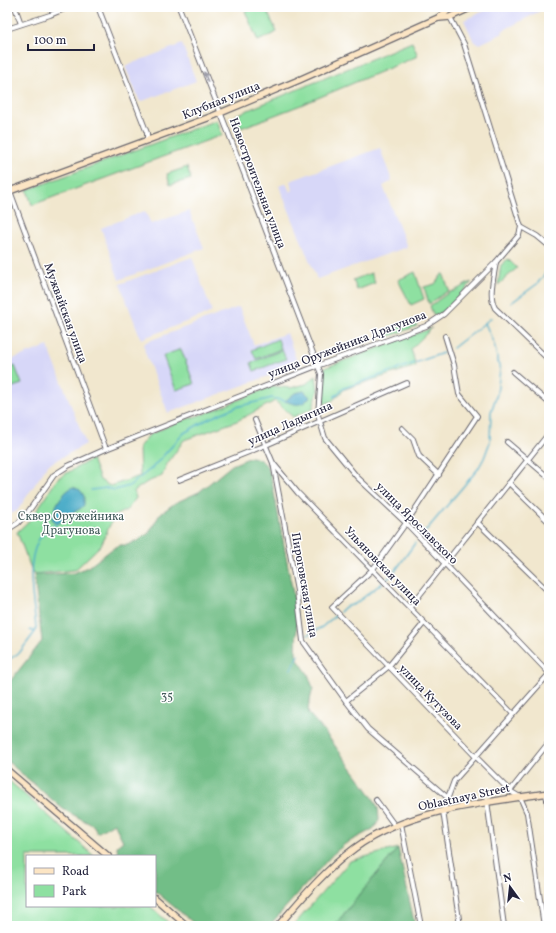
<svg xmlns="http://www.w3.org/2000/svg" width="556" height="933" viewBox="0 0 556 933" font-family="Vollkorn,serif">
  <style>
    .built { fill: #d7d7f8 }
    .green { fill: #8ee0a1; stroke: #58816e }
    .forest { fill: #72be87; stroke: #4a7061 }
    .water { fill: #48abc7; stroke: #356681 }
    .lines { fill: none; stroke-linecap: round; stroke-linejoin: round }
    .stream { stroke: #48abc7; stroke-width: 1.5 }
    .minor-casing { stroke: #6a676e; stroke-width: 6 }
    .tertiary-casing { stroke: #6a676e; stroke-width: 7 }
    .secondary-casing { stroke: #6a676e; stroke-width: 8 }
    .minor { stroke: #fff; stroke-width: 4 }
    .tertiary { stroke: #fff; stroke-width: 5 }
    .secondary { stroke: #fce5c4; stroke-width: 5.5 }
    .oneway { fill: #9c9ca7 }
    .labels { text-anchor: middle; stroke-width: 3; stroke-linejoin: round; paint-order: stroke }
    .street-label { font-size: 12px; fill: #22223b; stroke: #fff }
    .park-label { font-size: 12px; fill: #425b5a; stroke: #fff }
  </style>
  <rect width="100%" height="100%" fill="#fff"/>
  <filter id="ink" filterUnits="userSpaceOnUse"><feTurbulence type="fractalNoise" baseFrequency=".025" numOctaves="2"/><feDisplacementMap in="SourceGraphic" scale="8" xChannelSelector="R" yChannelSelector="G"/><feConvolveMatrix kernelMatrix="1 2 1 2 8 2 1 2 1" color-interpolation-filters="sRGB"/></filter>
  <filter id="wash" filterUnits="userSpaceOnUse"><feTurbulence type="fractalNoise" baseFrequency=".012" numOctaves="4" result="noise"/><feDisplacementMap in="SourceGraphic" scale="16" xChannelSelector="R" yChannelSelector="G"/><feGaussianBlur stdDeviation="0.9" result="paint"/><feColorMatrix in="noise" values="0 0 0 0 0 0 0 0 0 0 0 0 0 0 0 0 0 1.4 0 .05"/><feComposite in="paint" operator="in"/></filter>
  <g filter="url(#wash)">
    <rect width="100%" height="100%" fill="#f1e7ce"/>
    <g class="built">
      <polygon points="493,7 540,7 542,10 502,31 503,33 480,44 474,42 464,20"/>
      <polygon points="182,44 196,81 140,102 125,66"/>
      <polygon points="380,148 392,181 383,186 407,247 317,279 279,186 286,183 290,192 293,190 290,181"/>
      <polygon points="145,211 151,224 189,211 204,248 119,280 101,228"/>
      <polygon points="192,257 212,312 141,339 120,284"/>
      <polygon points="239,307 254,345 287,333 298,365 168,413 145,352 144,345 146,342"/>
      <polygon points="48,346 86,444 48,465 17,511 10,514 7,507 7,361"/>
    </g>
    <g class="green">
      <polygon points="254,7 265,7 277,32 258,41 245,11"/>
      <polygon points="412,42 418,56 301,105 241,128 236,115"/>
      <polygon points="217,120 222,135 32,205 27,190"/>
      <polygon points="187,167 191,179 170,185 167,174"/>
      <polygon points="508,259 517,268 498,285 501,265"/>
      <polygon points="415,272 424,299 411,305 398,280"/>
      <polygon points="371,273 375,283 357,290 353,280"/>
      <polygon points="443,273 449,290 429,304 424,287 435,284"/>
      <polygon points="471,282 471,283 456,300 438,315 433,314 430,306 448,293 456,290"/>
      <polygon points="414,319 417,326 385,338 383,334 411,322"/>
      <polygon points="432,328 411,349 416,366 345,389 332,401 321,405 324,368"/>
      <polygon points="278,339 281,349 256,359 252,350"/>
      <polygon points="181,349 194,384 176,390 163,356"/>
      <polygon points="282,350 286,359 254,371 251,363"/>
      <polygon points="15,366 22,384 7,389 7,369"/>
      <polygon points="316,376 318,390 313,408 293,417 275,401 237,421 184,440 167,464 162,476 147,482 134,491 136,498 127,510 114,516 101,545 75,570 33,574 17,532 31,519 58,478 92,459 100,480 110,486 140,476 139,447 149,435 175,423 209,412 273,386 290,388 306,384"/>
      <polygon points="7,779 94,856 27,856 27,906 150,906 172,926 7,926"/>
      <polygon points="398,848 334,926 293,926 350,861"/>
    </g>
    <g class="forest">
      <path d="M251,457C266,459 269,469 272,482L295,604L297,619L296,654L299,661L308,674L313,688L308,708L309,714L324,731L359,778L375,801L378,808L379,820L377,824L373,829L345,844L332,855L269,926H197L155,891V856H118L117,846L123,841L114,823L97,833L94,826L63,809L7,761V685L42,641L34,575L74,573L90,566L112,549L120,545H127L139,540L149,533L160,514L175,503L199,492L232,465Z"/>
      <polygon points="398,848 415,926 334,926"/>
    </g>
    <g class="water">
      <path d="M304,391L310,397C301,407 296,405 285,401L295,393Z"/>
      <path d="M73,487L80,490L84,496V505C80,510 75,511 70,514C64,518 63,522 56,524L52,520C54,507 61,493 73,487Z"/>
    </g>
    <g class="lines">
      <g class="stream">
        <polyline points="511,303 537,284 549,269"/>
        <polyline points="453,348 491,318"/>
        <polyline points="334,397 344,388 443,353"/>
        <polyline points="91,490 106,488 115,490 129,486 152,468 184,433 208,419 236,407 272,398 285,401"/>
        <polyline points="423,534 478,469 484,458 490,442 491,412 497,394 500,370 494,344 485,323"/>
        <polyline points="386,580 393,574 415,543"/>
        <polyline points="340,612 345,607 355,604 382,583"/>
        <polyline points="30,630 35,632"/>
        <polyline points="308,635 322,627 336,615"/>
        <path d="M7,661L20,652L35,632L36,628C34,601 25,567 38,541C41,535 50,528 56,524"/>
        <polyline points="291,669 298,655"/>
      </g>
    </g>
  </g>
  <g filter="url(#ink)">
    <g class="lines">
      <g class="minor-casing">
        <g id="minor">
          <polyline points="15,7 21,24"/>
          <polyline points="98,7 147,133 147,141"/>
          <polyline points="179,7 230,137 321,374 318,415 325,438 357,477 406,523 549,673"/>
          <polyline points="7,29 50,15 69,7"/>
          <polyline points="10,191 106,449"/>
          <polyline points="521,227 537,236 549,246"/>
          <path d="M496,262C494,277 488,295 495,308L549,360"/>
          <polyline points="548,288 549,288"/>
          <polyline points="445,336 454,365 459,394 477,416 406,523 373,569 332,607 475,756 510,791 520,797 527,813 544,926"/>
          <polyline points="513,372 549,403"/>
          <polyline points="255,420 273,463 298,493 513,714"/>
          <polyline points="402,428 413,439 419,456 439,475"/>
          <polyline points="507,442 549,478"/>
          <polyline points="273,463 297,591 303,641 346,701 368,729 448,798"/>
          <polyline points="179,480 266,445 407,383"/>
          <polyline points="509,483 549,522"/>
          <polyline points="477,522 549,592"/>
          <polyline points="7,530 18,523 28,512 54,475 68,466 106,449 314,367 426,326 444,314 496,262 519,235 521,227 464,44 450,17"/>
          <polyline points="410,607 549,433"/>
          <polyline points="346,701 388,667 424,623"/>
          <polyline points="510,791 549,742"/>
          <polyline points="546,793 549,813"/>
          <polyline points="376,800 395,826"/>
          <polyline points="487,801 504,926"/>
          <polyline points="401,824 421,926"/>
          <polyline points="460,926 443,811 454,781 549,674"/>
        </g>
      </g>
      <g class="tertiary-casing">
        <polyline id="tertiary" points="7,183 10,191"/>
      </g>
      <g class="secondary-casing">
        <g id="secondary">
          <polyline points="439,18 450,17 472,7"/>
          <polyline points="7,192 213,116 299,80 438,18 447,11 456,7"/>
          <polyline points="7,770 108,856"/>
          <polyline points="155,898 187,926"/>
          <path d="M278,926C302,898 325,870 355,848C407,810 487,802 549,793"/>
        </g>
      </g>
      <use href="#minor" class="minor"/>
      <use href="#tertiary" class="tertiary"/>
      <use href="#secondary" class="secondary"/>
    </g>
    <defs><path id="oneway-solid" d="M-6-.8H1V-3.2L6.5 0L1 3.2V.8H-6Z"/></defs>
    <use class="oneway" href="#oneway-solid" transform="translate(206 77) rotate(-111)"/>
  </g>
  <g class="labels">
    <g class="street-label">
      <text transform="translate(221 100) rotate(-22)" y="4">Клубная улица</text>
      <text transform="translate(258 183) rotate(69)" y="4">Новостроительная улица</text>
      <text transform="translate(66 313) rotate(70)" y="4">Мужвайская улица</text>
      <text transform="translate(347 344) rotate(-21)" y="4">улица Оружейника Драгунова</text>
      <text transform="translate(290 423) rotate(-24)" y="4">улица Ладыгина</text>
      <text transform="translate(417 523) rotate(45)" y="4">улица Ярославского</text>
      <text transform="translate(383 566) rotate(46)" y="4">Ульяновская улица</text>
      <text transform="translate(305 585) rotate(80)" y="4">Пироговская улица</text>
      <text transform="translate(431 697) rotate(46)" y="4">улица Кутузова</text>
      <text transform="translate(464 797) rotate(-12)" y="4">Oblastnaya Street</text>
    </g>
    <g class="park-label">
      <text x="71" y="520">Сквер Оружейника<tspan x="71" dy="14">Драгунова</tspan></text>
      <text x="167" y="700">35</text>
    </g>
  </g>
  <rect width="556" height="933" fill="none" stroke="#fff" stroke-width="24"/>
  <rect x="26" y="855" width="130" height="52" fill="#ffffff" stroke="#a7a7b1"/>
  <rect x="34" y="868" width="20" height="6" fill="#fce5c4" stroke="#a7a7b1"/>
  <text x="62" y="875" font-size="12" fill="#22223b">Road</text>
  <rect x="34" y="885" width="20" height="12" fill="#8ee0a1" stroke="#a7a7b1"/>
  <text x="62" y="895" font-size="12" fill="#22223b">Park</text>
  <g transform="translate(510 887) rotate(345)" stroke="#ffffff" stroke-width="3" paint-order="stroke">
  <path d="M0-3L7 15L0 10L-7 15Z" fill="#22223b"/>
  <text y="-6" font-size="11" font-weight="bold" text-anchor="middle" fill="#22223b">N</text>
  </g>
  <path d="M28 44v6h66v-6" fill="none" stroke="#22223b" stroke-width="2"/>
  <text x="34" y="44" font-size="12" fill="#22223b" stroke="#ffffff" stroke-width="3" paint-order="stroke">100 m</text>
</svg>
